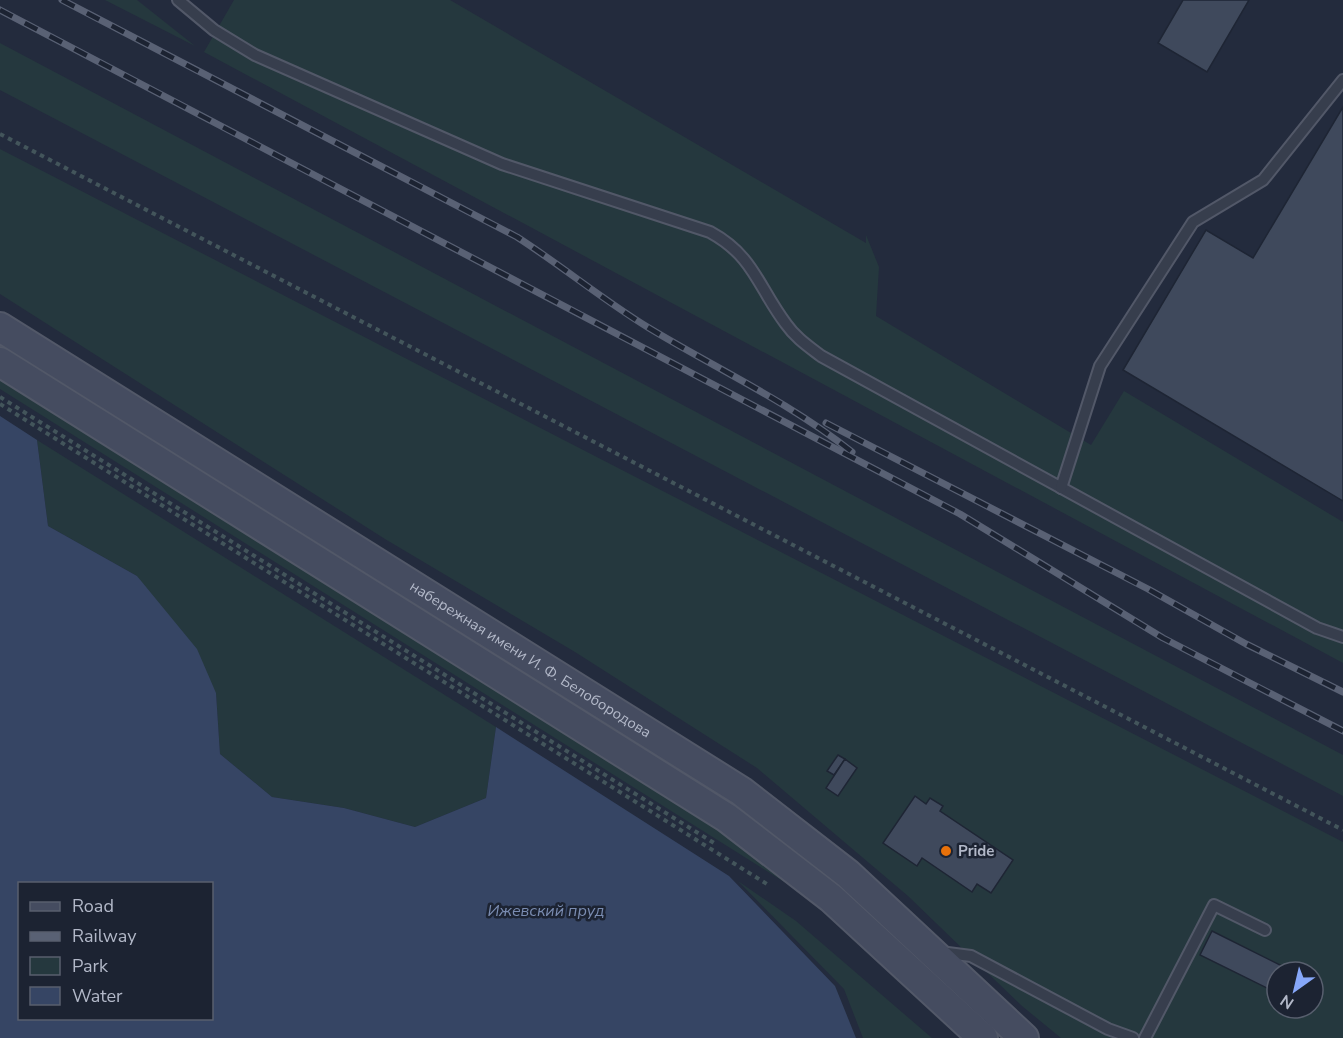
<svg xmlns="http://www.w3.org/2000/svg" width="1343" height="1038" viewBox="0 0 1343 1038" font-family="'Nunito Sans',sans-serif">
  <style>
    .green { fill: #25383e; fill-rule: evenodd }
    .water { fill: #364564; fill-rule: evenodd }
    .building { fill: #3f495c; stroke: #1e2534; stroke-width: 1.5 }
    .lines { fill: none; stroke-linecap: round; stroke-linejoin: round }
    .service-casing { stroke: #525868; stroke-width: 14 }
    .secondary-casing { stroke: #525868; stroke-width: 32 }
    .path { stroke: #43555b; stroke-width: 4; stroke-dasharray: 4.5 4.5; stroke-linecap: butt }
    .service { stroke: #373e4d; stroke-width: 10 }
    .secondary { stroke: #454c60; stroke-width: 28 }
    .rail-casing { stroke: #596174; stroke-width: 7 }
    .rail { stroke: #1c2332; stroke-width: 4.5; stroke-dasharray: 14; stroke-linecap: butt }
    .food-dot { fill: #e8710a; stroke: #1c2332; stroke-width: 2 }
    .labels { text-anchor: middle; stroke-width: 5; stroke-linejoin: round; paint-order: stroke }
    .street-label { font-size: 15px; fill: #b2b8c8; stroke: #1c2332 }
    .poi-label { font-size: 15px; font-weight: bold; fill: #b2b8c8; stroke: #1c2332; text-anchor: start }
    .water-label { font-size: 16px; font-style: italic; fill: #7a8cb1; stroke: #1c2332 }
  </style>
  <rect width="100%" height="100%" fill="#232b3d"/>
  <g class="green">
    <polygon points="105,0 137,0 195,46"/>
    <polygon points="234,0 450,0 866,243 866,235 879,267 876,316 1091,445 1124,391 1343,522 1343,663 204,52"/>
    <polygon points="0,43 1343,755 1343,796 0,90"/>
    <path d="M0,149L1343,842V1038H1061L1022,1006L908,896L757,768L575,652L385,539L0,294ZM1277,972H1313V1008H1277Z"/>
    <polygon points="0,378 705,820 808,897 0,389"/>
    <polygon points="37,440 496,727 486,798 415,827 344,808 272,797 220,754 216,693 137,576 48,526"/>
    <polygon points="738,881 796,921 932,1038 863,1038 844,989"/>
  </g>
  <path class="water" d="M0,416L37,440L48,526L137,576L197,649L216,693L220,754L272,797L344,808L415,827L486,798L496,727L729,876L835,986L856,1038H0ZM20,884H212V1018H20Z"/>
  <g class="building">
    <polygon points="1183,0 1249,0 1207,72 1158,43"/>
    <polygon points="1343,107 1343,501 1123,370 1206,230 1253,258"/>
    <polygon points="838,755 845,759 834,775 827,771"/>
    <polygon points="845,759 857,768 838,796 826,788"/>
    <polygon points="915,796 926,804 930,798 943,806 940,811 1013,860 991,893 977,884 972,892 922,858 917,866 883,843"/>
    <polygon points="1212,931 1294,972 1277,972 1277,993 1200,955"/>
  </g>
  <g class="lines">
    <g class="service-casing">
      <g id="service">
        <path d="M178,0L214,30L255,55L502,164L710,232C754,256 758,287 786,324C795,337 808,346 821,356L1317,628L1343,637"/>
        <polyline points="1061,488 1100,366 1193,222 1263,180 1343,80"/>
        <polyline points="940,952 971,956 1108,1029 1133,1038"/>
        <polyline points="1145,1038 1214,905 1265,930"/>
      </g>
    </g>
    <g class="secondary-casing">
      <g id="secondary">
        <path id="s1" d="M0,327L741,791L848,874L1024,1038"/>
        <polyline points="0,362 727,818 831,898 983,1038"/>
      </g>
    </g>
    <g class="path">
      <polyline points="0,134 1343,830"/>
      <polyline points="0,397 714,843"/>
      <polyline points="0,404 770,886"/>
    </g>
    <use href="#service" class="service"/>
    <use href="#secondary" class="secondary"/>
    <g class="rail-casing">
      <g id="rail">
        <path d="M62,0L517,237C562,266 603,300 649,328C717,369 789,402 852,452"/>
        <polyline points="0,10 960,514 1163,638 1343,731"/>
        <polyline points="826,423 1148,589 1246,644 1343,692"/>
      </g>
    </g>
    <use href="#rail" class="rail"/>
  </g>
  <circle class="food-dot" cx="946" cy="851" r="6"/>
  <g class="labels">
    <g class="street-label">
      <text dy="5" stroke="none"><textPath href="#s1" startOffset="626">набережная имени И. Ф. Белобородова</textPath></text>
    </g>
    <g class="poi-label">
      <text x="958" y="856">Pride</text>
    </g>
    <g class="water-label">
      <text x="546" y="916">Ижевский пруд</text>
    </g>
  </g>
  <rect x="18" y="882" width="195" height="138" fill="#1c2332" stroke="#585f6e" stroke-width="1.5"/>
  <rect x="30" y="902" width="30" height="9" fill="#454c60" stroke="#585f6e" stroke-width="1.5"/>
  <text x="72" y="912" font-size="18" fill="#b2b8c8">Road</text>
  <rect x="30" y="932" width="30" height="9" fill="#596174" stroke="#585f6e" stroke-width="1.5"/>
  <text x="72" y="942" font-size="18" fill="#b2b8c8">Railway</text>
  <rect x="30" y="957" width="30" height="18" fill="#25383e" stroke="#585f6e" stroke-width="1.5"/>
  <text x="72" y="972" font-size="18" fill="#b2b8c8">Park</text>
  <rect x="30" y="987" width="30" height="18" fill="#364564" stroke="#585f6e" stroke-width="1.5"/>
  <text x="72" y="1002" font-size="18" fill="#b2b8c8">Water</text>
  <g transform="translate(1295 990) rotate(214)"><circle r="28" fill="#1c2332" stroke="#585f6e" stroke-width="1.5"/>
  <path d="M0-4.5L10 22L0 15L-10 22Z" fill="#86a7f9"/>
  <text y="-9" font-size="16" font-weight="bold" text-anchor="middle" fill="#b2b8c8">N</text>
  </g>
</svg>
